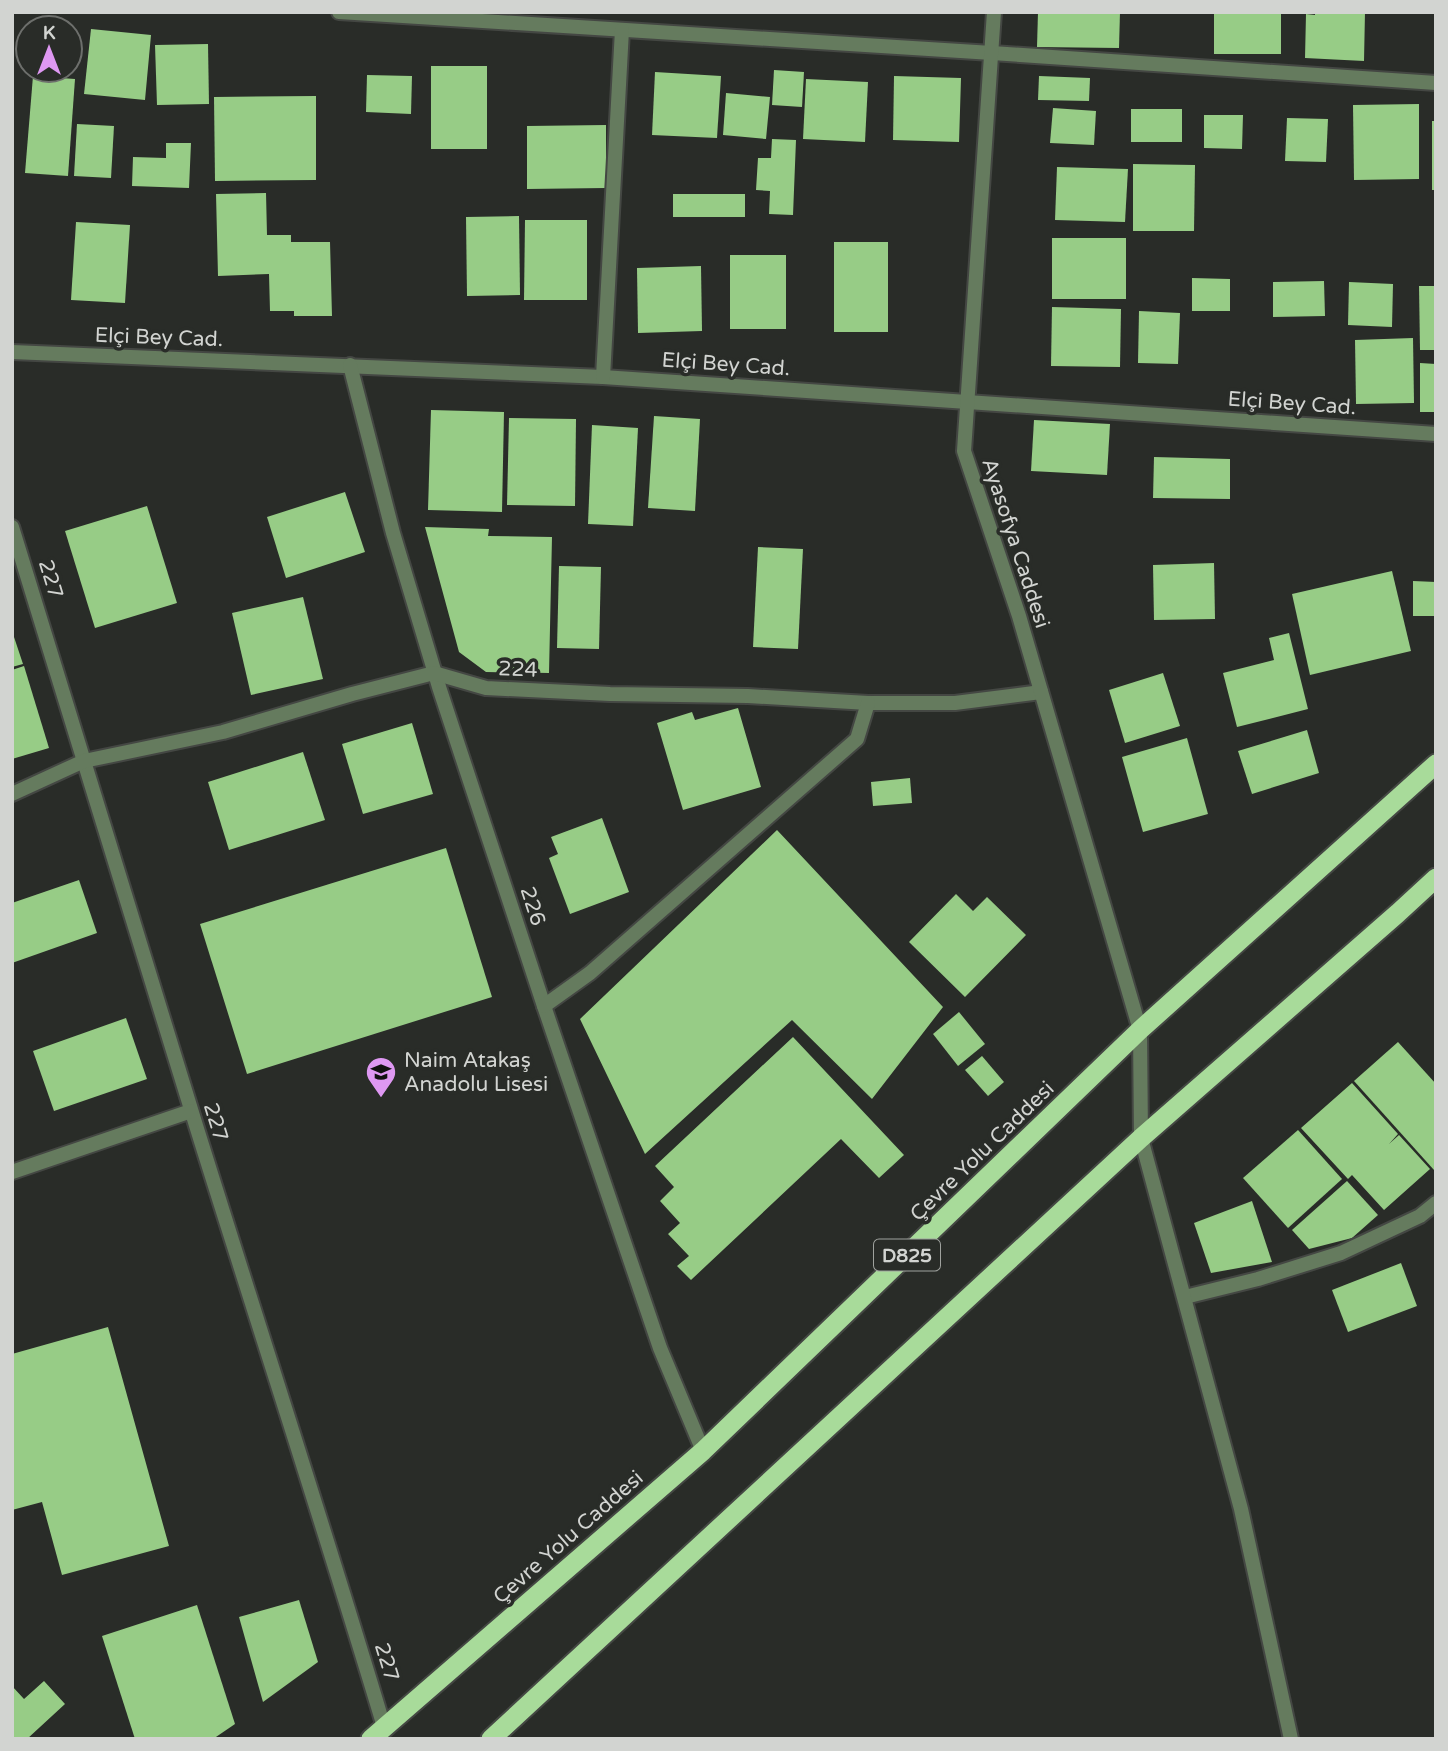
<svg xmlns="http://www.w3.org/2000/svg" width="1448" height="1751" viewBox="0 0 1448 1751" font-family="'Varela Round',sans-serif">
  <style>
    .building { fill: #97cc86 }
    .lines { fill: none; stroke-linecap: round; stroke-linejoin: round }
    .minor-casing { stroke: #444743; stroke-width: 18 }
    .tertiary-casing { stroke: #444743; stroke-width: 18 }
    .trunk-casing { stroke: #444743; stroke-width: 23 }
    .minor { stroke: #657b5e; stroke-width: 14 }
    .tertiary { stroke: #657b5e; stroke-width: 14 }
    .trunk { stroke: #a8db9a; stroke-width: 19 }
    .labels { text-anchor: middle; stroke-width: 7; stroke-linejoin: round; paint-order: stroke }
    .shield { fill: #292c28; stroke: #9fa29e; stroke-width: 2 }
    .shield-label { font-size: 19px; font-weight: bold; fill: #d2d4d1 }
    .street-label { font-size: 21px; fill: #d2d4d1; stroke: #292c28 }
    .poi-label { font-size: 21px; fill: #d2d4d1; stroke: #292c28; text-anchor: start }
  </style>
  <rect width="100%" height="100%" fill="#292c28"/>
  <g class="building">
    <polygon points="1038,12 1120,12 1119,48 1037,47"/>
    <rect x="1214" y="12" width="67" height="42"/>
    <polygon points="1315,12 1365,12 1364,61 1305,58 1306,14 1315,15"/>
    <polygon points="91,29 151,35 145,100 84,94"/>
    <polygon points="208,44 209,104 157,105 155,45"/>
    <rect x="431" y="66" width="56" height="83"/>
    <polygon points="774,70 804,72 802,107 772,105"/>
    <polygon points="655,72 721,76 717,138 652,135"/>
    <polygon points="367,75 412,76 411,114 366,112"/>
    <polygon points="33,76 75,79 68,176 25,173"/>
    <polygon points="894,76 961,78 959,142 893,140"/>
    <polygon points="1039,76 1090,78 1089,101 1038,100"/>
    <polygon points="806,79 868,82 865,142 803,139"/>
    <polygon points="726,93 770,97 766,139 723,135"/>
    <polygon points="316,96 316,180 215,181 214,97"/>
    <polygon points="1419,104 1419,179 1354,180 1353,105"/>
    <polygon points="1053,108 1096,111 1094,145 1050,143"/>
    <rect x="1131" y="109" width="51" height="33"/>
    <polygon points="1204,115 1243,115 1242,149 1204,148"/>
    <polygon points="1287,118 1328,119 1326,162 1285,161"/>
    <rect x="1432" y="121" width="4" height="69"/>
    <polygon points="77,124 114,126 111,178 74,176"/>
    <polygon points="606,125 606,188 527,189 527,126"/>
    <polygon points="772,139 796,140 793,215 769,214 770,191 756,190 758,158 771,158"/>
    <polygon points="166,143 191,143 189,188 132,186 133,157 166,158"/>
    <polygon points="1133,164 1195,165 1194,231 1133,231"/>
    <polygon points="1057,167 1128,169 1125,222 1055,220"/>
    <polygon points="266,193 267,235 291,235 291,242 330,242 332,316 294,316 294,311 270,311 269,274 218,276 216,194"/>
    <rect x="673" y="194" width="72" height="23"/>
    <polygon points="519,216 520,295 467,296 466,217"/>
    <polygon points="525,220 587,220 587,300 524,300"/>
    <polygon points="76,222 130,225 125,303 71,300"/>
    <rect x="1052" y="238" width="74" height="61"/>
    <rect x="834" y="242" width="54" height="90"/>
    <rect x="730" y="255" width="56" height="74"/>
    <polygon points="701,266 702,331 638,333 637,268"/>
    <polygon points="1192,278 1230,279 1230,311 1192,311"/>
    <polygon points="1324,281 1325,316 1273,317 1273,282"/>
    <polygon points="1349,282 1393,284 1392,327 1348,325"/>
    <polygon points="1419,286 1436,286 1436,350 1420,350"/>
    <polygon points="1052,307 1121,309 1120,367 1051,366"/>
    <polygon points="1139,311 1180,313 1178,364 1138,363"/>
    <polygon points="1413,338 1414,403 1356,404 1355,340"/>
    <polygon points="1420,363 1436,364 1436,412 1420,412"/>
    <polygon points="431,410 504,412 502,512 428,510"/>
    <polygon points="654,416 700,419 695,511 648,508"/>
    <polygon points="509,418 576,419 575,506 507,505"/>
    <polygon points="1034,420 1110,424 1107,475 1031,471"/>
    <polygon points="592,425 638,428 633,526 588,524"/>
    <polygon points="1154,457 1230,459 1230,499 1153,498"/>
    <polygon points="345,492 365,552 286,578 267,517"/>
    <polygon points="147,506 177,603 95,628 65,531"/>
    <polygon points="425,527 489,529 488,536 552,537 549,673 486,672 459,652"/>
    <polygon points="758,547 803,549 798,649 753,647"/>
    <polygon points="1214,563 1215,619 1154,620 1153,565"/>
    <polygon points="559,566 601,567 599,649 557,648"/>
    <polygon points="1392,571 1411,651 1310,675 1292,594"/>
    <polygon points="1413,581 1436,582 1436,616 1413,616"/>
    <polygon points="303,597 323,679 251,695 232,613"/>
    <polygon points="12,631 23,664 12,667"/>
    <polygon points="1289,633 1308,709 1237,727 1223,673 1274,660 1269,638"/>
    <polygon points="24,666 49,748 12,759 12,670"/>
    <polygon points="1163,673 1180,726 1125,743 1109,690"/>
    <polygon points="738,708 761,787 683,810 657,723 692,712 695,720"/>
    <polygon points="412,723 433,794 363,814 342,744"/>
    <polygon points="1307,730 1319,773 1252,794 1238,751"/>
    <polygon points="1187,738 1208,814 1143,832 1122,757"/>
    <polygon points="303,752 325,820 229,850 208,782"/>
    <polygon points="910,778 912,803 873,806 871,782"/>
    <polygon points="602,818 629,892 570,914 549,858 558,854 551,837"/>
    <polygon points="777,830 943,1007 872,1099 792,1020 645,1154 580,1019"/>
    <polygon points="446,848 492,997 247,1074 200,924"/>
    <polygon points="79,880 97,933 12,963 12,903"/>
    <polygon points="956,894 973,911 987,897 1026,935 965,997 909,942"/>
    <polygon points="959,1012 985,1044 958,1066 933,1034"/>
    <polygon points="126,1018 147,1079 54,1111 33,1051"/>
    <polygon points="793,1037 904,1155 879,1178 841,1139 691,1280 677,1266 689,1256 668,1234 680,1223 660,1201 674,1187 655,1166"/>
    <polygon points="1398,1042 1436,1084 1436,1168 1434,1170 1354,1081"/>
    <polygon points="982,1056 1004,1082 988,1096 965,1070"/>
    <polygon points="1352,1083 1398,1134 1389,1144 1399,1135 1430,1169 1384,1210 1352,1175 1348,1179 1301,1128"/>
    <polygon points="1298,1130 1342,1179 1288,1228 1243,1178"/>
    <polygon points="1347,1181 1378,1215 1352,1238 1309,1249 1292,1230"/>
    <polygon points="1252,1201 1272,1262 1211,1273 1194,1223"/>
    <polygon points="1401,1263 1417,1306 1348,1332 1332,1290"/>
    <polygon points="108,1327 169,1546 62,1575 42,1502 12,1510 12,1354"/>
    <polygon points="299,1600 318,1662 263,1702 239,1617"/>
    <polygon points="197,1605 235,1724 213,1739 135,1739 102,1636"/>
    <polygon points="44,1681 65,1704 27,1739 13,1739 12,1686 24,1699"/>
  </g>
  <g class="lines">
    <g class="minor-casing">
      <g id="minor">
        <polyline points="339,12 992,53 1436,83"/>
        <polyline points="12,352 603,377 1436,434"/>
        <polyline points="350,365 393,533 439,687 544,1006 660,1348 703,1451"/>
        <polyline points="603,377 622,30"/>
        <path d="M12,527C74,724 132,922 194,1119C257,1322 323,1523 384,1727"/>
        <polyline points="12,794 84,761 223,732 352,694 434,673 486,688 610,694 748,696 868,703 955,703 1041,692"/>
        <polyline points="544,1006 590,973 857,739 868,703"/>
        <polyline points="12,1172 191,1111"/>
        <polyline points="1185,1297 1258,1279 1341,1253 1420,1216 1436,1203"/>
      </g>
    </g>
    <g class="tertiary-casing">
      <polyline id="tertiary" points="994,12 964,451 1019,616 1140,1030 1141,1138 1241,1509 1291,1739"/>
    </g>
    <g class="trunk-casing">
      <g id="trunk">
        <polyline points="371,1739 703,1451 1140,1030 1436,764"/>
        <polyline points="491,1739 1141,1138 1398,913 1436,878"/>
      </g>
    </g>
    <use href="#minor" class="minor"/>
    <use href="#tertiary" class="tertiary"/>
    <use href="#trunk" class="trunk"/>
  </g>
  <defs>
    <g id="school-pin" transform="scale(1.575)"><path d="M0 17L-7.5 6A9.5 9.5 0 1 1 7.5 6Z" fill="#de98f2" stroke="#292c28"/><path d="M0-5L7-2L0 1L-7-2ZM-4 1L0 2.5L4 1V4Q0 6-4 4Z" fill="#111"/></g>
  </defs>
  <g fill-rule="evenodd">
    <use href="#school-pin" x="381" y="1072"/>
  </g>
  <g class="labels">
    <rect class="shield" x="874" y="1239.5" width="66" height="31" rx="5"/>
    <g class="shield-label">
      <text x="907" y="1262">D825</text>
    </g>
    <g class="street-label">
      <text transform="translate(159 337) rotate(2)" y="7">Elçi Bey Cad.</text>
      <text transform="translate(726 364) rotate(4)" y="7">Elçi Bey Cad.</text>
      <text transform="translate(1292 403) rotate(4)" y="7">Elçi Bey Cad.</text>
      <text transform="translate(1016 543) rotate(72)" y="7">Ayasofya Caddesi</text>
      <text transform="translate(51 579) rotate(73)" y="7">227</text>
      <text transform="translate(518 669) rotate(2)" y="7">224</text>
      <text transform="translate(533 906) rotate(72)" y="7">226</text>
      <text transform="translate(216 1122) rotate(73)" y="7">227</text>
      <text transform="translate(982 1151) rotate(-44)" y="7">Çevre Yolu Caddesi</text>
      <text transform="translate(568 1537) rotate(-41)" y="7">Çevre Yolu Caddesi</text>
      <text transform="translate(387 1662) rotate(73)" y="7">227</text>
    </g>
    <g class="poi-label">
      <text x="404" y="1067">Naim Atakaş<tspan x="404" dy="24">Anadolu Lisesi</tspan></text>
    </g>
  </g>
  <rect width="1448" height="1751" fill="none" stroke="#d2d4d1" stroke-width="28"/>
  <g transform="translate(49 49)"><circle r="33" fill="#292c28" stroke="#6d6f6c" stroke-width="2"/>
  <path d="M0-5L12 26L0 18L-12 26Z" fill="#de98f2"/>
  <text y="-10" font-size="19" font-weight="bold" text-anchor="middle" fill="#d2d4d1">K</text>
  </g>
</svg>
